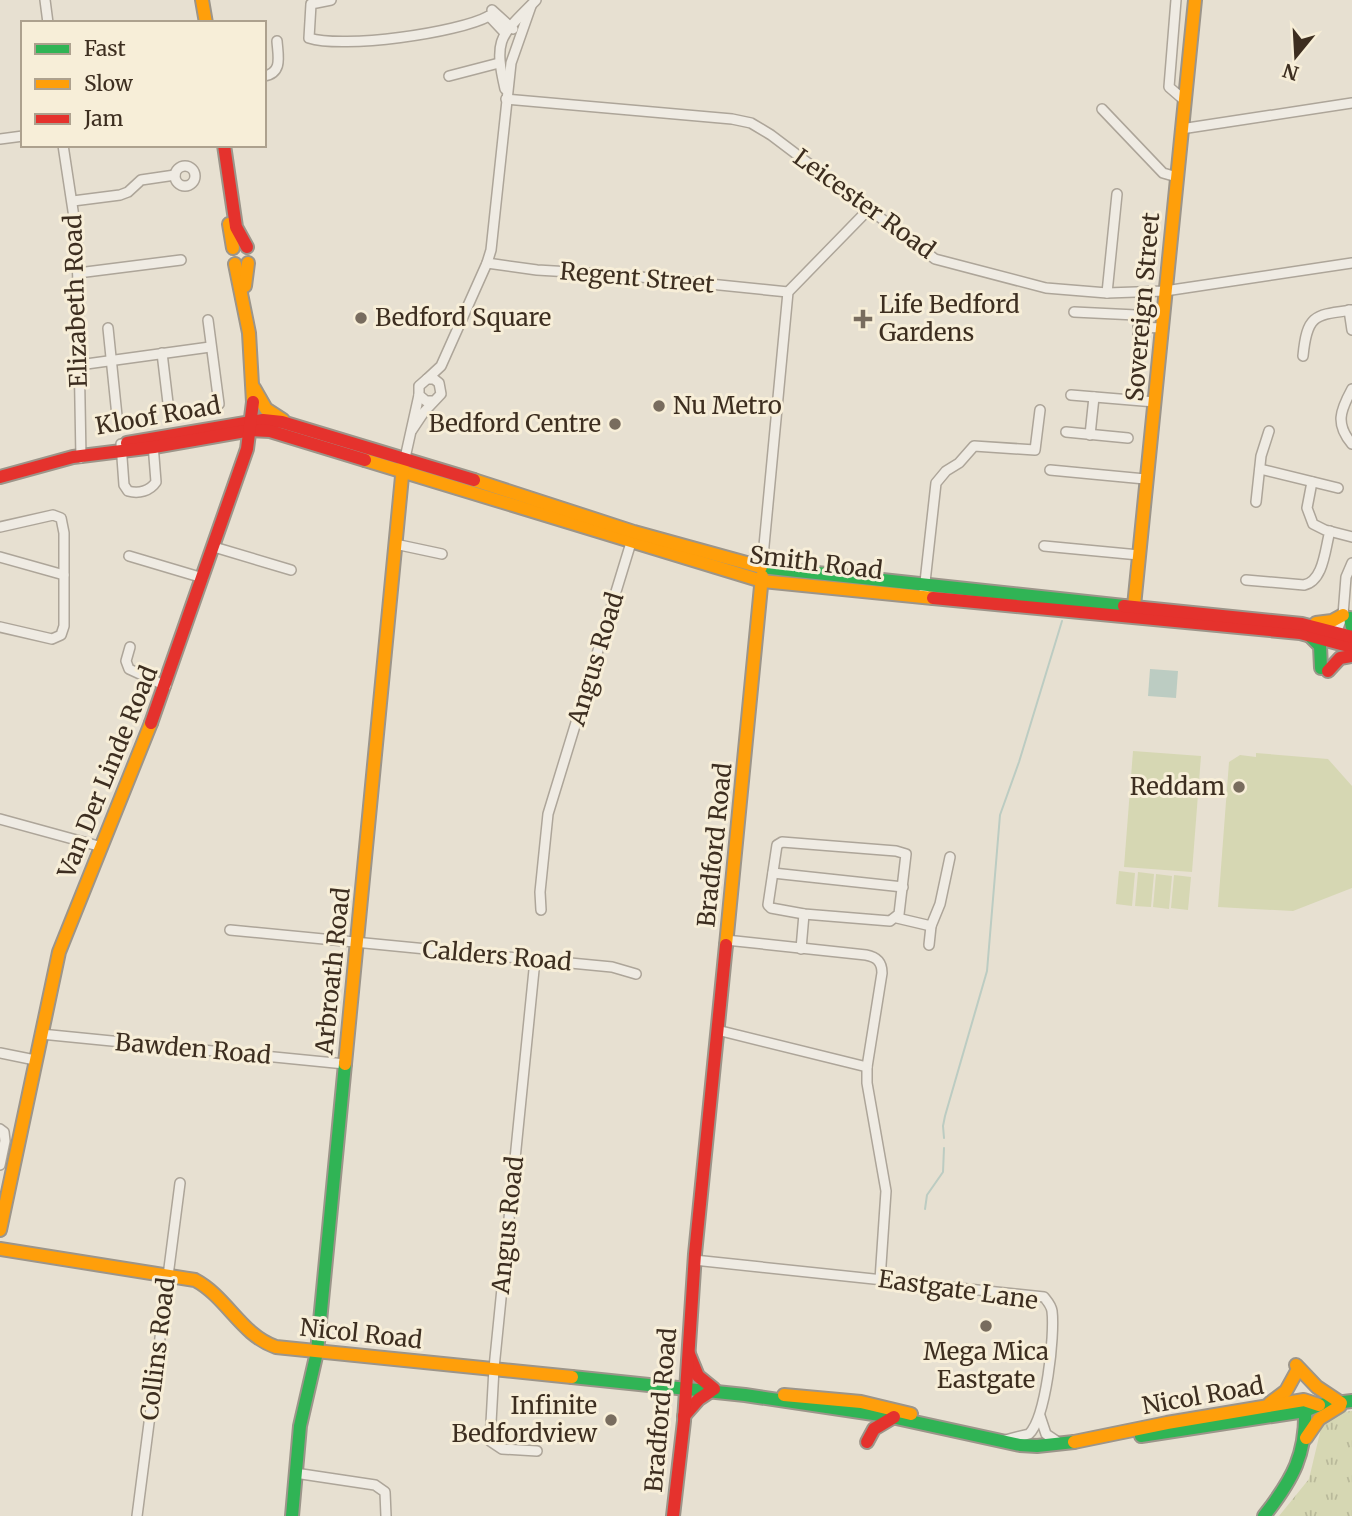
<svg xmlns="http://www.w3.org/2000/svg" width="1352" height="1516" viewBox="0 0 1352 1516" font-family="Merriweather,serif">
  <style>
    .grass { fill: #d6d7b3 }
    .park { fill: url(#park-tufts) }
    .water { fill: #bcccc2 }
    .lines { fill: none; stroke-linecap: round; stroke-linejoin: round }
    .stream { stroke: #bcccc2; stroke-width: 2 }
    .street-casing { stroke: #ada599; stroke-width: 12 }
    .fast-casing { stroke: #9c958a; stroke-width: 16 }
    .slow-casing { stroke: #9c958a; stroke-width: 16 }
    .jam-casing { stroke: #9c958a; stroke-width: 16 }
    .street { stroke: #efebe3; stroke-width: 9 }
    .fast { stroke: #30b455; stroke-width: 12 }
    .slow { stroke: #ff9f0a; stroke-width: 12 }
    .jam { stroke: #e5322d; stroke-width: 12 }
    .poi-dot { fill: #786c5e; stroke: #f7eed8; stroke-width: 2.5 }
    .labels { text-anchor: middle; stroke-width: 6; stroke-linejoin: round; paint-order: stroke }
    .street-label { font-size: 24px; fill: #3d2e20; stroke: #f7eed8 }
    .poi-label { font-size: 24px; fill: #3d2e20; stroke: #f7eed8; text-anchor: start }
  </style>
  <defs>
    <pattern id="park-tufts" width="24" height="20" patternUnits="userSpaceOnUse" patternTransform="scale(1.75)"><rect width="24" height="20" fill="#d6d7b3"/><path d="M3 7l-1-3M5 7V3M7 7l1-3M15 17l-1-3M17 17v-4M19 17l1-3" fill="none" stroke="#b9b99a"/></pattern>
  </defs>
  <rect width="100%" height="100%" fill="#e7e0d1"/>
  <g class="grass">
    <polygon points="1133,751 1201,756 1192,872 1124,867"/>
    <polygon points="1256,753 1328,759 1352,786 1352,888 1293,911 1218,907 1229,762 1240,755 1256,757"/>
    <polygon points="1119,871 1135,873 1132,906 1116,904"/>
    <polygon points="1138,872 1154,874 1151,907 1135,906"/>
    <polygon points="1156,874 1172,876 1169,909 1153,907"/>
    <polygon points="1174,875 1191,877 1188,910 1171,908"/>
  </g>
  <polygon class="park" points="1352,1411 1352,1516 1279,1516 1309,1479 1322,1424 1334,1413"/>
  <polygon class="water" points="1150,669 1178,671 1176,698 1148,696"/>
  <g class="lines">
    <g class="stream">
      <polyline points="944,1138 943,1126 945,1116 987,971 1000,815 1019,762 1062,621"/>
      <polyline points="925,1209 927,1195 943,1172 944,1148"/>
    </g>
    <g class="street-casing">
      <g id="street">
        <polyline points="45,0 48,23"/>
        <path d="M331,0L311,4L309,38C343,49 458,33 489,16"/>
        <polyline points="1176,0 1169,87 1184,100"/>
        <polyline points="492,10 513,29"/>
        <polyline points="489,16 505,33"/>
        <path d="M264,76C283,73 278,56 277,41"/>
        <polyline points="449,76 499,63"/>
        <path d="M505,89C493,37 501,36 536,0"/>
        <polyline points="506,99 732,119 751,123 771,135 935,259 1046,288 1107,293 1165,291 1352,263"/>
        <polyline points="1102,109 1163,173 1177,177"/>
        <polyline points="1181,129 1352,103"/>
        <polyline points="0,139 23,136"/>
        <polyline points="63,145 77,237 81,458"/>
        <circle cx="185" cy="176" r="10"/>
        <polyline points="73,201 120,195 128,192 141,180 175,175"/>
        <polyline points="487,263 537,270 621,275 788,292"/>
        <polyline points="78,273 181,260"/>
        <polyline points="1107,293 1117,194"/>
        <polyline points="1349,310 1352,330"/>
        <polyline points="1074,312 1136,315 1139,319 1138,337"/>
        <polyline points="208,320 219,404"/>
        <polyline points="1138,327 1162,328"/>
        <polyline points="108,328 117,416"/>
        <polyline points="162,353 168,403"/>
        <path d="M1303,356C1307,314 1315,315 1352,310"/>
        <polyline points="79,365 210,347"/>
        <polyline points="427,379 441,366 487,263 491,250 511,63 531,6"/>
        <path d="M1352,389C1340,411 1335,424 1352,444"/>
        <polyline points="1071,395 1155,402"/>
        <polyline points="412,430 424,412 441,394 439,383 434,379 427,379 419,386 419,395 426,401 433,401"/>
        <polyline points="1066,432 1128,438"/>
        <polyline points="1090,435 1094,397"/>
        <path d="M121,444L124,485L128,491C139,494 150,491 156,482L153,444"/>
        <polyline points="405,458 419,395"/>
        <polyline points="1260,469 1338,488"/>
        <polyline points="1050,470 1145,479"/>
        <polyline points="1312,482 1307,508 1313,524 1325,530 1352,537"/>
        <polyline points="1256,502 1261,456 1269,431"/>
        <polyline points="0,527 53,515 61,518 64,533 64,626 61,635 52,639 0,627"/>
        <polyline points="395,544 442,554"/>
        <polyline points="1044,546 1139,555"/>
        <polyline points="214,547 291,570"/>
        <polyline points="129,556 203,578"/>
        <polyline points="0,557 64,575"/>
        <polyline points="762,567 788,292 868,210"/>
        <path d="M1246,580L1304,585C1324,581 1325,548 1330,531"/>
        <polyline points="924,591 936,483 946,471 959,463 974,446 1035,450 1040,410"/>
        <polyline points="1335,636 1343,615 1346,577 1352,563"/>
        <polyline points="130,647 126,661 129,669 166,686"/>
        <polyline points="0,819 102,847"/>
        <polygon points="782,842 896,851 906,854 899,914 890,921 804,914 771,908 768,905 777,845"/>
        <polyline points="773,873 903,887"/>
        <polyline points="541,910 540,892 548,814 633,536"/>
        <polyline points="897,918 931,926"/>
        <polyline points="230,930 612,967 636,974"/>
        <path d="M726,940L866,955C877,957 882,962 882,973L867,1067V1083L886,1191L880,1280"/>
        <polyline points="929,945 931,926 940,904 950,857"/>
        <polyline points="801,949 804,914"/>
        <polyline points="535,960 494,1368 490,1441 502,1449 537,1451"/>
        <polyline points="717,1030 867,1067"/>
        <polyline points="41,1034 345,1064"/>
        <polyline points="0,1053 35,1060"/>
        <polyline points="0,1129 4,1132 5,1141 0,1165"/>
        <path d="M694,1260L1044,1297C1048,1302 1051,1305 1052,1311C1055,1335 1046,1418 1029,1434L1005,1440"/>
        <polyline points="1040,1416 1046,1434 1061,1444"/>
        <polyline points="295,1473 375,1485 385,1492 386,1516"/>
        <polyline points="137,1516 180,1183"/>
      </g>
    </g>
    <g class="fast-casing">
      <g id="fast">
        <polyline points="761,567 1124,606"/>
        <polyline points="1350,618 1352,627"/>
        <polyline points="1310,636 1320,646 1321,668"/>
        <polyline points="572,1377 745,1395 887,1416 1020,1445 1037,1446 1074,1442"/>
        <polyline points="1141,1436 1305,1411 1319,1405 1352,1401"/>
        <polyline points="292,1516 300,1426 317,1352 345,1064"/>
        <path d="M1264,1516C1293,1479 1307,1454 1305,1406"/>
      </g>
    </g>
    <g class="slow-casing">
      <g id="slow">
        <polyline points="202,0 206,23"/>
        <polyline points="229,224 233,248"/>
        <polyline points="235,264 249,333 253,402"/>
        <polyline points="245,286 248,263"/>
        <polyline points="254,388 266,409 283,420"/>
        <polyline points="365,460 762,581 933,598"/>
        <polyline points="474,480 634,532 761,567"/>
        <polyline points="1133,616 1195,0"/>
        <polyline points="1316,623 1332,621 1343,615"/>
        <polyline points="726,945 762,576"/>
        <polyline points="345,1064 403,466"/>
        <polyline points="0,1230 59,952 151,723"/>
        <path d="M0,1249L195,1280C227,1297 241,1335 276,1347L572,1377"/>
        <polyline points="1296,1365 1317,1387 1341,1403"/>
        <polyline points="784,1395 861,1402 911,1414"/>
        <polyline points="1270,1403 1286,1391 1297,1371"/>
        <polyline points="1306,1438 1319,1419 1340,1406"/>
        <polyline points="1074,1442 1167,1423 1304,1400 1319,1405"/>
      </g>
    </g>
    <g class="jam-casing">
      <g id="jam">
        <polyline points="224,145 236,227 247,247"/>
        <polyline points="127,443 263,420 282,422 474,480"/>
        <polyline points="0,477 73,457 154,447 251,430 270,431 365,460"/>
        <polyline points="933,598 1300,633 1352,647"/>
        <polyline points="1124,606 1302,624 1352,637"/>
        <polyline points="1328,671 1340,658 1352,656"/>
        <polyline points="151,723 247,449 253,402"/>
        <polyline points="689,1354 698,1376 714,1389"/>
        <polyline points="684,1416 699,1399 711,1391"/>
        <polyline points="867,1442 874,1429 894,1417"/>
        <polyline points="673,1516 684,1421 695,1254 726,945"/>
      </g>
    </g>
    <use href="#street" class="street"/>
    <use href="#fast" class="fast"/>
    <use href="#slow" class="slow"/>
    <use href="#jam" class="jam"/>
  </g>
  <g class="poi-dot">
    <circle cx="361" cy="318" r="7"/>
    <path d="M859.5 308.5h7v7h7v7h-7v7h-7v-7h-7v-7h7z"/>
    <circle cx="659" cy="406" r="7"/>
    <circle cx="615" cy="424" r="7"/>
    <circle cx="1239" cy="787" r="7"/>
    <circle cx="986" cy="1326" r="7"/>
    <circle cx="611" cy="1420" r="7"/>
  </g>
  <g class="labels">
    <g class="street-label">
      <text transform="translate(864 204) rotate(36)" y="8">Leicester Road</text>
      <text transform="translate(637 278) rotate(5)" y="8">Regent Street</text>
      <text transform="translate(76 301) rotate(-92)" y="8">Elizabeth Road</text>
      <text transform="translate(1143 307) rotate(-85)" y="8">Sovereign Street</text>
      <text transform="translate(158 416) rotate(-10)" y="8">Kloof Road</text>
      <text transform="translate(816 563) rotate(7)" y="8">Smith Road</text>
      <text transform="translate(596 659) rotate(-73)" y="8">Angus Road</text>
      <text transform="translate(108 772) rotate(-68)" y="8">Van Der Linde Road</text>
      <text transform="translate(715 845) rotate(-84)" y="8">Bradford Road</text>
      <text transform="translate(497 956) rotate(5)" y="8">Calders Road</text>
      <text transform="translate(333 971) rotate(-84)" y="8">Arbroath Road</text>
      <text transform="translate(193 1049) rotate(5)" y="8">Bawden Road</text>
      <text transform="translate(508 1225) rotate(-84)" y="8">Angus Road</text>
      <text transform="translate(958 1290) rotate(8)" y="8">Eastgate Lane</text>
      <text transform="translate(361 1334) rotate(6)" y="8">Nicol Road</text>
      <text transform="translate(158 1349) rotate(-83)" y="8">Collins Road</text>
      <text transform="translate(1203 1396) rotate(-10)" y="8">Nicol Road</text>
      <text transform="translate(661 1410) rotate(-85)" y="8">Bradford Road</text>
    </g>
    <g class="poi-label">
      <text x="879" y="313">Life Bedford<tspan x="879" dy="28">Gardens</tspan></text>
      <text x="375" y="326">Bedford Square</text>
      <text x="673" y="414">Nu Metro</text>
      <text x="601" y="432" text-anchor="end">Bedford Centre</text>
      <text x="1225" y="795" text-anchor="end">Reddam</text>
      <text x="986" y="1360" text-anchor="middle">Mega Mica<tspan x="986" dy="28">Eastgate</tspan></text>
      <text x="597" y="1414" text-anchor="end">Infinite<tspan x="597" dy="28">Bedfordview</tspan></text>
    </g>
  </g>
  <rect x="21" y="21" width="245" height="126" fill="#f7eed8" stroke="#ada18e" stroke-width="2"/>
  <rect x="35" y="44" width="35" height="10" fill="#30b455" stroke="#ada18e" stroke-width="2"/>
  <text x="84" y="56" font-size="21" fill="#3d2e20">Fast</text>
  <rect x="35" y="79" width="35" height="10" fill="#ff9f0a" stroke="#ada18e" stroke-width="2"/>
  <text x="84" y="91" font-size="21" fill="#3d2e20">Slow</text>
  <rect x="35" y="114" width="35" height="10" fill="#e5322d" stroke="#ada18e" stroke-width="2"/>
  <text x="84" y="126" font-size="21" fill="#3d2e20">Jam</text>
  <g transform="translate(1296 56) rotate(198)" stroke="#f7eed8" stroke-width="5" paint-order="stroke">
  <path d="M0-5L12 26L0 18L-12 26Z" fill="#3d2e20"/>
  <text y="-10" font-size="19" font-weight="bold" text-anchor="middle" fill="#3d2e20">N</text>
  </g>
</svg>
